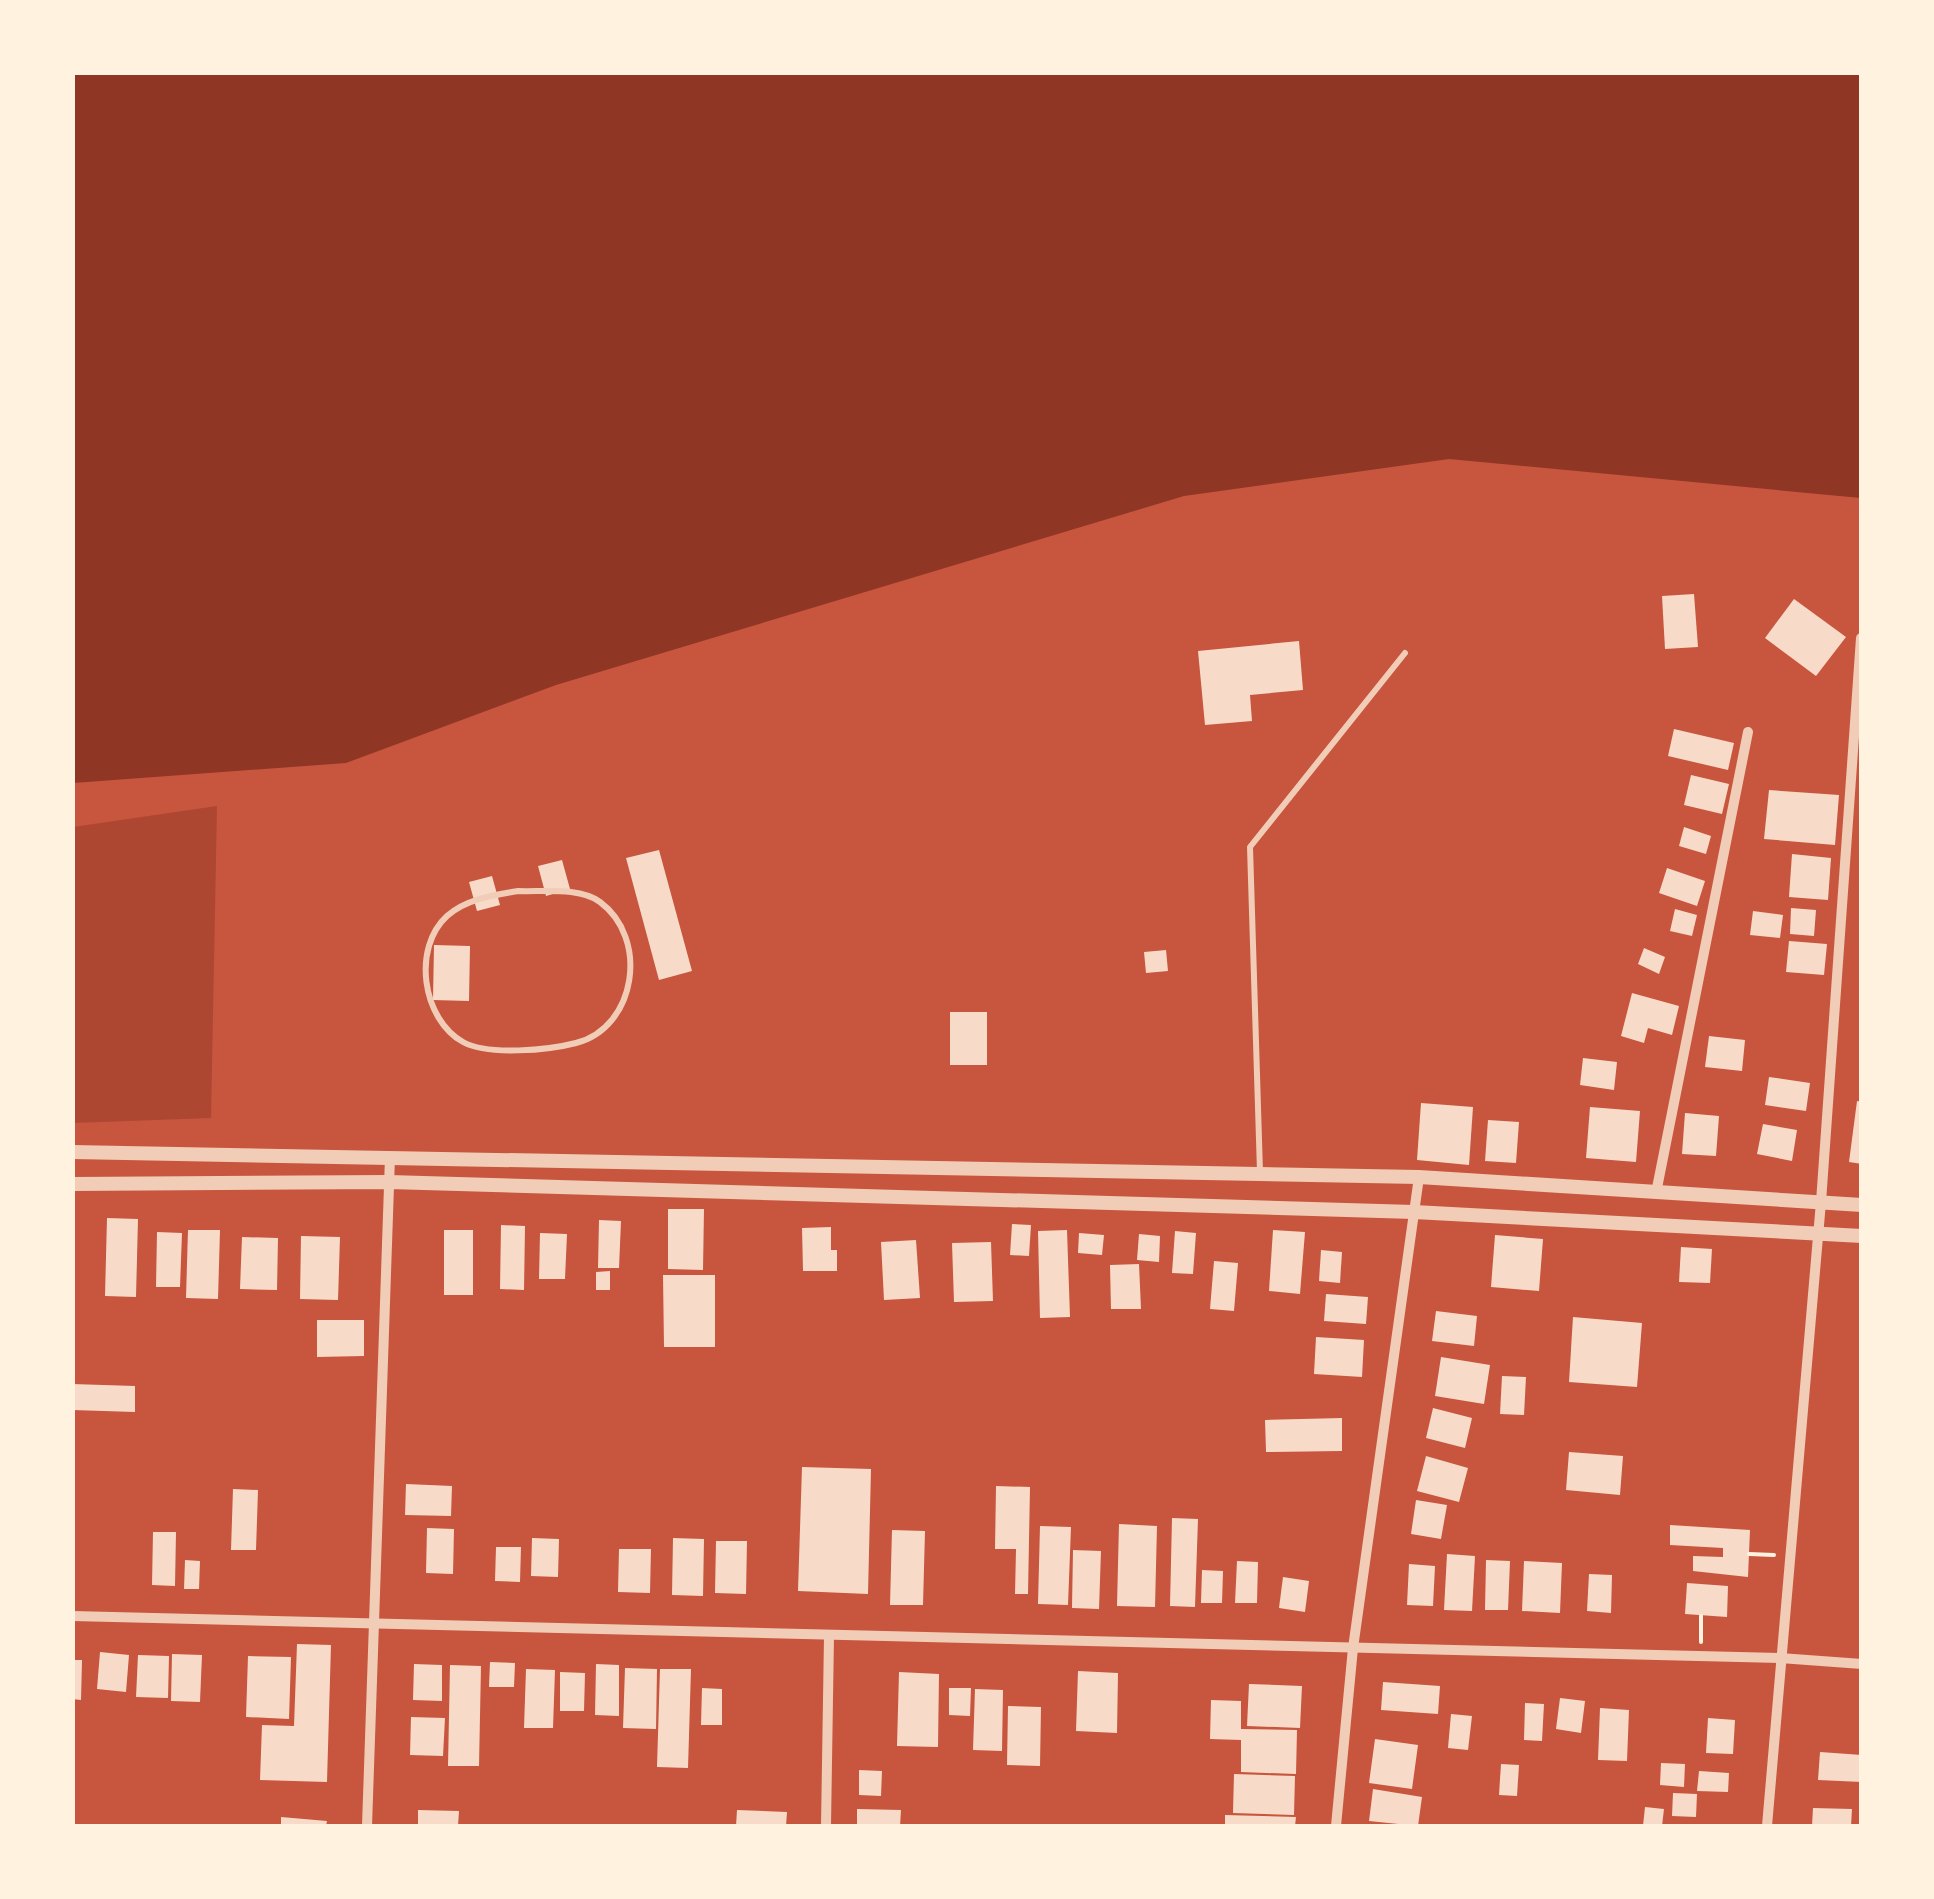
<svg xmlns="http://www.w3.org/2000/svg" width="1934" height="1899" viewBox="0 0 1934 1899" font-family="Figtree,sans-serif">
  <style>
    .green { fill: #ae4732 }
    .water { fill: #8f3625 }
    .building { fill: #f7dbc8 }
    .lines { fill: none; stroke-linecap: round; stroke-linejoin: round }
    .path { stroke: #fff3e0; stroke-width: 4 }
    .service { stroke: #f1ccb7; stroke-width: 6 }
    .minor { stroke: #f1ccb7; stroke-width: 10 }
    .tertiary { stroke: #f1ccb7; stroke-width: 14 }
  </style>
  <rect width="100%" height="100%" fill="#c8553d"/>
  <polygon class="green" points="217,806 211,1118 73,1123 73,827"/>
  <polygon class="water" points="73,72 1861,73 1861,498 1449,459 1184,496 556,685 346,763 73,783"/>
  <g class="building">
    <polygon points="1694,594 1698,647 1665,649 1662,596"/>
    <polygon points="1794,599 1846,637 1816,676 1765,638"/>
    <polygon points="1299,641 1303,690 1250,695 1252,721 1205,725 1198,651"/>
    <polygon points="1674,729 1734,743 1728,770 1668,756"/>
    <polygon points="1691,775 1729,784 1722,814 1684,805"/>
    <polygon points="1769,790 1839,795 1835,845 1764,839"/>
    <polygon points="1684,827 1711,836 1706,854 1679,846"/>
    <polygon points="659,850 692,971 659,980 626,858"/>
    <polygon points="1792,854 1831,858 1828,900 1789,897"/>
    <polygon points="562,860 570,889 546,896 538,866"/>
    <polygon points="1667,868 1705,881 1697,906 1659,893"/>
    <polygon points="492,876 500,905 477,911 469,882"/>
    <polygon points="1791,908 1816,910 1814,936 1790,934"/>
    <polygon points="1675,909 1697,915 1692,936 1670,931"/>
    <polygon points="1753,911 1783,915 1780,938 1750,935"/>
    <polygon points="1789,941 1827,944 1824,975 1786,972"/>
    <polygon points="434,945 470,946 469,1001 433,1000"/>
    <polygon points="1644,948 1665,957 1659,974 1638,964"/>
    <polygon points="1166,950 1168,971 1146,973 1144,952"/>
    <polygon points="1632,993 1679,1006 1672,1035 1648,1028 1644,1043 1621,1036"/>
    <rect x="950" y="1012" width="37" height="53"/>
    <polygon points="1709,1036 1745,1040 1742,1071 1705,1067"/>
    <polygon points="1583,1058 1617,1062 1614,1090 1580,1085"/>
    <polygon points="1769,1077 1810,1083 1806,1111 1765,1105"/>
    <polygon points="1857,1101 1862,1102 1862,1164 1849,1162"/>
    <polygon points="1421,1103 1473,1107 1469,1165 1417,1160"/>
    <polygon points="1590,1107 1640,1111 1636,1162 1586,1158"/>
    <polygon points="1685,1113 1719,1116 1716,1156 1682,1154"/>
    <polygon points="1488,1120 1519,1122 1516,1163 1485,1161"/>
    <polygon points="1763,1124 1797,1130 1792,1161 1757,1154"/>
    <polygon points="668,1209 704,1209 703,1270 668,1269"/>
    <polygon points="107,1218 138,1219 136,1297 105,1296"/>
    <polygon points="599,1220 621,1221 619,1268 598,1268"/>
    <polygon points="1012,1224 1031,1225 1029,1256 1010,1255"/>
    <polygon points="501,1225 525,1226 524,1290 500,1289"/>
    <polygon points="831,1227 831,1250 837,1250 837,1271 803,1271 802,1228"/>
    <polygon points="188,1230 220,1230 218,1299 186,1298"/>
    <rect x="444" y="1230" width="29" height="65"/>
    <polygon points="1067,1230 1070,1317 1040,1318 1038,1231"/>
    <polygon points="1273,1230 1305,1232 1300,1294 1269,1291"/>
    <polygon points="1175,1231 1196,1233 1193,1274 1172,1273"/>
    <polygon points="157,1232 182,1233 180,1287 156,1287"/>
    <polygon points="540,1233 567,1234 565,1279 539,1279"/>
    <polygon points="1079,1233 1104,1235 1102,1255 1078,1253"/>
    <polygon points="1139,1234 1160,1236 1159,1262 1137,1260"/>
    <polygon points="1495,1235 1543,1239 1539,1291 1491,1287"/>
    <polygon points="301,1236 340,1237 338,1300 300,1299"/>
    <polygon points="242,1237 278,1238 277,1290 240,1289"/>
    <polygon points="916,1240 920,1298 884,1300 881,1242"/>
    <polygon points="991,1242 993,1301 954,1302 952,1243"/>
    <polygon points="1681,1247 1712,1249 1710,1283 1679,1282"/>
    <polygon points="1321,1250 1342,1252 1340,1283 1319,1281"/>
    <polygon points="1214,1261 1238,1263 1234,1311 1210,1309"/>
    <polygon points="1139,1264 1141,1309 1111,1309 1110,1265"/>
    <polygon points="610,1271 610,1290 596,1290 596,1272"/>
    <polygon points="663,1275 715,1275 715,1347 664,1347"/>
    <polygon points="1326,1294 1368,1297 1366,1324 1324,1321"/>
    <polygon points="1436,1311 1477,1316 1474,1346 1432,1341"/>
    <polygon points="1573,1317 1642,1323 1637,1387 1569,1382"/>
    <polygon points="317,1320 364,1320 364,1356 317,1357"/>
    <polygon points="1316,1337 1364,1340 1362,1377 1314,1374"/>
    <polygon points="1441,1357 1490,1365 1484,1404 1435,1396"/>
    <polygon points="1502,1376 1526,1377 1524,1415 1500,1414"/>
    <polygon points="72,1384 135,1386 135,1412 72,1410"/>
    <polygon points="1433,1408 1472,1418 1465,1448 1426,1438"/>
    <polygon points="1342,1418 1342,1451 1266,1452 1265,1420"/>
    <polygon points="1569,1452 1623,1456 1620,1495 1566,1490"/>
    <polygon points="1426,1456 1468,1468 1459,1502 1417,1491"/>
    <polygon points="802,1467 871,1469 868,1594 798,1591"/>
    <polygon points="406,1484 452,1486 451,1516 405,1515"/>
    <polygon points="996,1486 1030,1487 1028,1594 1015,1594 1016,1549 995,1549"/>
    <polygon points="233,1489 258,1490 256,1550 231,1550"/>
    <polygon points="1416,1500 1447,1505 1441,1539 1411,1534"/>
    <polygon points="1172,1518 1198,1519 1195,1607 1170,1606"/>
    <polygon points="1119,1524 1157,1526 1155,1607 1117,1606"/>
    <polygon points="1670,1525 1750,1530 1748,1577 1693,1571 1693,1556 1723,1557 1723,1548 1670,1545"/>
    <polygon points="1040,1526 1071,1527 1068,1605 1038,1604"/>
    <polygon points="427,1528 454,1529 453,1574 426,1573"/>
    <polygon points="892,1530 925,1531 923,1605 890,1605"/>
    <polygon points="153,1532 176,1532 175,1586 152,1585"/>
    <polygon points="532,1538 559,1539 558,1577 531,1576"/>
    <polygon points="673,1538 704,1539 703,1596 672,1595"/>
    <polygon points="716,1541 747,1541 746,1594 715,1593"/>
    <polygon points="496,1547 521,1547 520,1582 495,1581"/>
    <polygon points="619,1549 651,1549 650,1593 618,1592"/>
    <polygon points="1073,1550 1101,1551 1099,1609 1072,1608"/>
    <polygon points="1447,1554 1475,1556 1472,1611 1444,1610"/>
    <polygon points="185,1560 200,1561 199,1589 184,1589"/>
    <polygon points="1486,1560 1510,1561 1508,1610 1485,1610"/>
    <polygon points="1237,1561 1258,1562 1257,1603 1235,1603"/>
    <polygon points="1524,1561 1562,1563 1560,1613 1522,1611"/>
    <polygon points="1409,1564 1435,1566 1433,1606 1407,1605"/>
    <polygon points="1202,1570 1223,1571 1222,1603 1201,1603"/>
    <polygon points="1589,1574 1612,1575 1611,1613 1587,1611"/>
    <polygon points="1283,1577 1309,1581 1305,1612 1279,1608"/>
    <polygon points="1687,1583 1728,1586 1727,1617 1685,1614"/>
    <polygon points="297,1644 331,1645 327,1782 260,1780 262,1725 294,1726"/>
    <polygon points="100,1652 129,1655 126,1692 97,1689"/>
    <polygon points="172,1654 202,1655 200,1702 171,1701"/>
    <polygon points="138,1655 169,1656 168,1698 136,1697"/>
    <polygon points="248,1656 291,1657 289,1719 246,1717"/>
    <polygon points="72,1660 82,1660 81,1700 72,1699"/>
    <polygon points="490,1662 515,1663 514,1687 489,1687"/>
    <polygon points="414,1664 442,1665 442,1701 413,1700"/>
    <polygon points="596,1664 619,1665 619,1716 595,1715"/>
    <polygon points="450,1665 481,1666 479,1766 448,1766"/>
    <polygon points="625,1668 657,1669 656,1729 623,1728"/>
    <polygon points="526,1669 555,1670 553,1728 524,1728"/>
    <polygon points="660,1669 691,1669 688,1768 657,1767"/>
    <polygon points="1078,1671 1118,1673 1117,1733 1076,1731"/>
    <polygon points="560,1672 585,1673 584,1711 560,1711"/>
    <polygon points="899,1672 939,1674 938,1747 897,1746"/>
    <polygon points="1383,1682 1440,1686 1438,1714 1381,1710"/>
    <polygon points="1249,1684 1302,1686 1300,1728 1247,1726"/>
    <polygon points="702,1688 722,1689 722,1725 701,1725"/>
    <polygon points="949,1688 971,1688 970,1716 949,1715"/>
    <polygon points="975,1689 1003,1690 1002,1751 973,1750"/>
    <polygon points="1560,1698 1585,1701 1581,1733 1556,1729"/>
    <polygon points="1211,1700 1241,1701 1241,1729 1297,1730 1296,1774 1241,1772 1241,1740 1210,1739"/>
    <polygon points="1525,1703 1544,1704 1542,1741 1524,1740"/>
    <polygon points="1008,1706 1041,1707 1040,1766 1007,1765"/>
    <polygon points="1600,1708 1629,1710 1627,1761 1598,1760"/>
    <polygon points="1451,1714 1472,1716 1468,1750 1448,1748"/>
    <polygon points="411,1717 445,1718 443,1756 410,1755"/>
    <polygon points="1708,1718 1735,1720 1733,1754 1706,1753"/>
    <polygon points="1375,1739 1418,1745 1412,1789 1369,1783"/>
    <polygon points="1820,1752 1862,1755 1862,1782 1818,1780"/>
    <polygon points="1661,1763 1685,1764 1684,1787 1660,1785"/>
    <polygon points="1501,1764 1519,1765 1517,1796 1499,1795"/>
    <polygon points="859,1770 882,1771 881,1796 859,1795"/>
    <polygon points="1699,1771 1729,1773 1728,1792 1697,1791"/>
    <polygon points="1234,1774 1295,1776 1294,1815 1233,1813"/>
    <polygon points="1373,1789 1422,1797 1418,1826 1369,1821"/>
    <polygon points="1673,1793 1697,1794 1696,1817 1672,1816"/>
    <polygon points="1645,1807 1664,1809 1662,1826 1643,1826"/>
    <polygon points="1813,1808 1852,1809 1851,1826 1812,1826"/>
    <polygon points="857,1809 901,1810 900,1826 857,1826"/>
    <polygon points="418,1810 459,1811 458,1826 418,1826"/>
    <polygon points="737,1810 787,1812 786,1826 736,1826"/>
    <polygon points="1225,1815 1296,1817 1295,1826 1225,1826"/>
    <polygon points="281,1817 327,1821 326,1826 281,1826"/>
  </g>
  <g class="lines">
    <g class="path">
      <polyline points="1749,1554 1774,1555"/>
      <polyline points="1701,1642 1701,1616"/>
    </g>
    <g class="service">
      <path d="M518,891C543,892 580,887 600,902C649,938 637,1027 576,1043C549,1050 488,1056 463,1042C422,1019 412,948 447,916C466,899 494,895 518,891Z"/>
      <polyline points="1260,1172 1250,847 1405,653"/>
    </g>
    <g class="minor">
      <polyline points="1656,1193 1748,732"/>
      <polyline points="72,1616 1780,1658 1862,1664"/>
      <polyline points="367,1826 390,1157"/>
      <polyline points="826,1826 829,1636"/>
      <polyline points="1336,1826 1353,1648 1419,1177"/>
      <polyline points="1767,1826 1821,1202 1861,638"/>
    </g>
    <g class="tertiary">
      <polyline points="72,1152 1419,1177 1862,1205"/>
      <polyline points="72,1184 389,1182 1414,1212 1862,1236"/>
    </g>
  </g>
  <rect width="1934" height="1899" fill="none" stroke="#fff3e0" stroke-width="150"/>
</svg>
